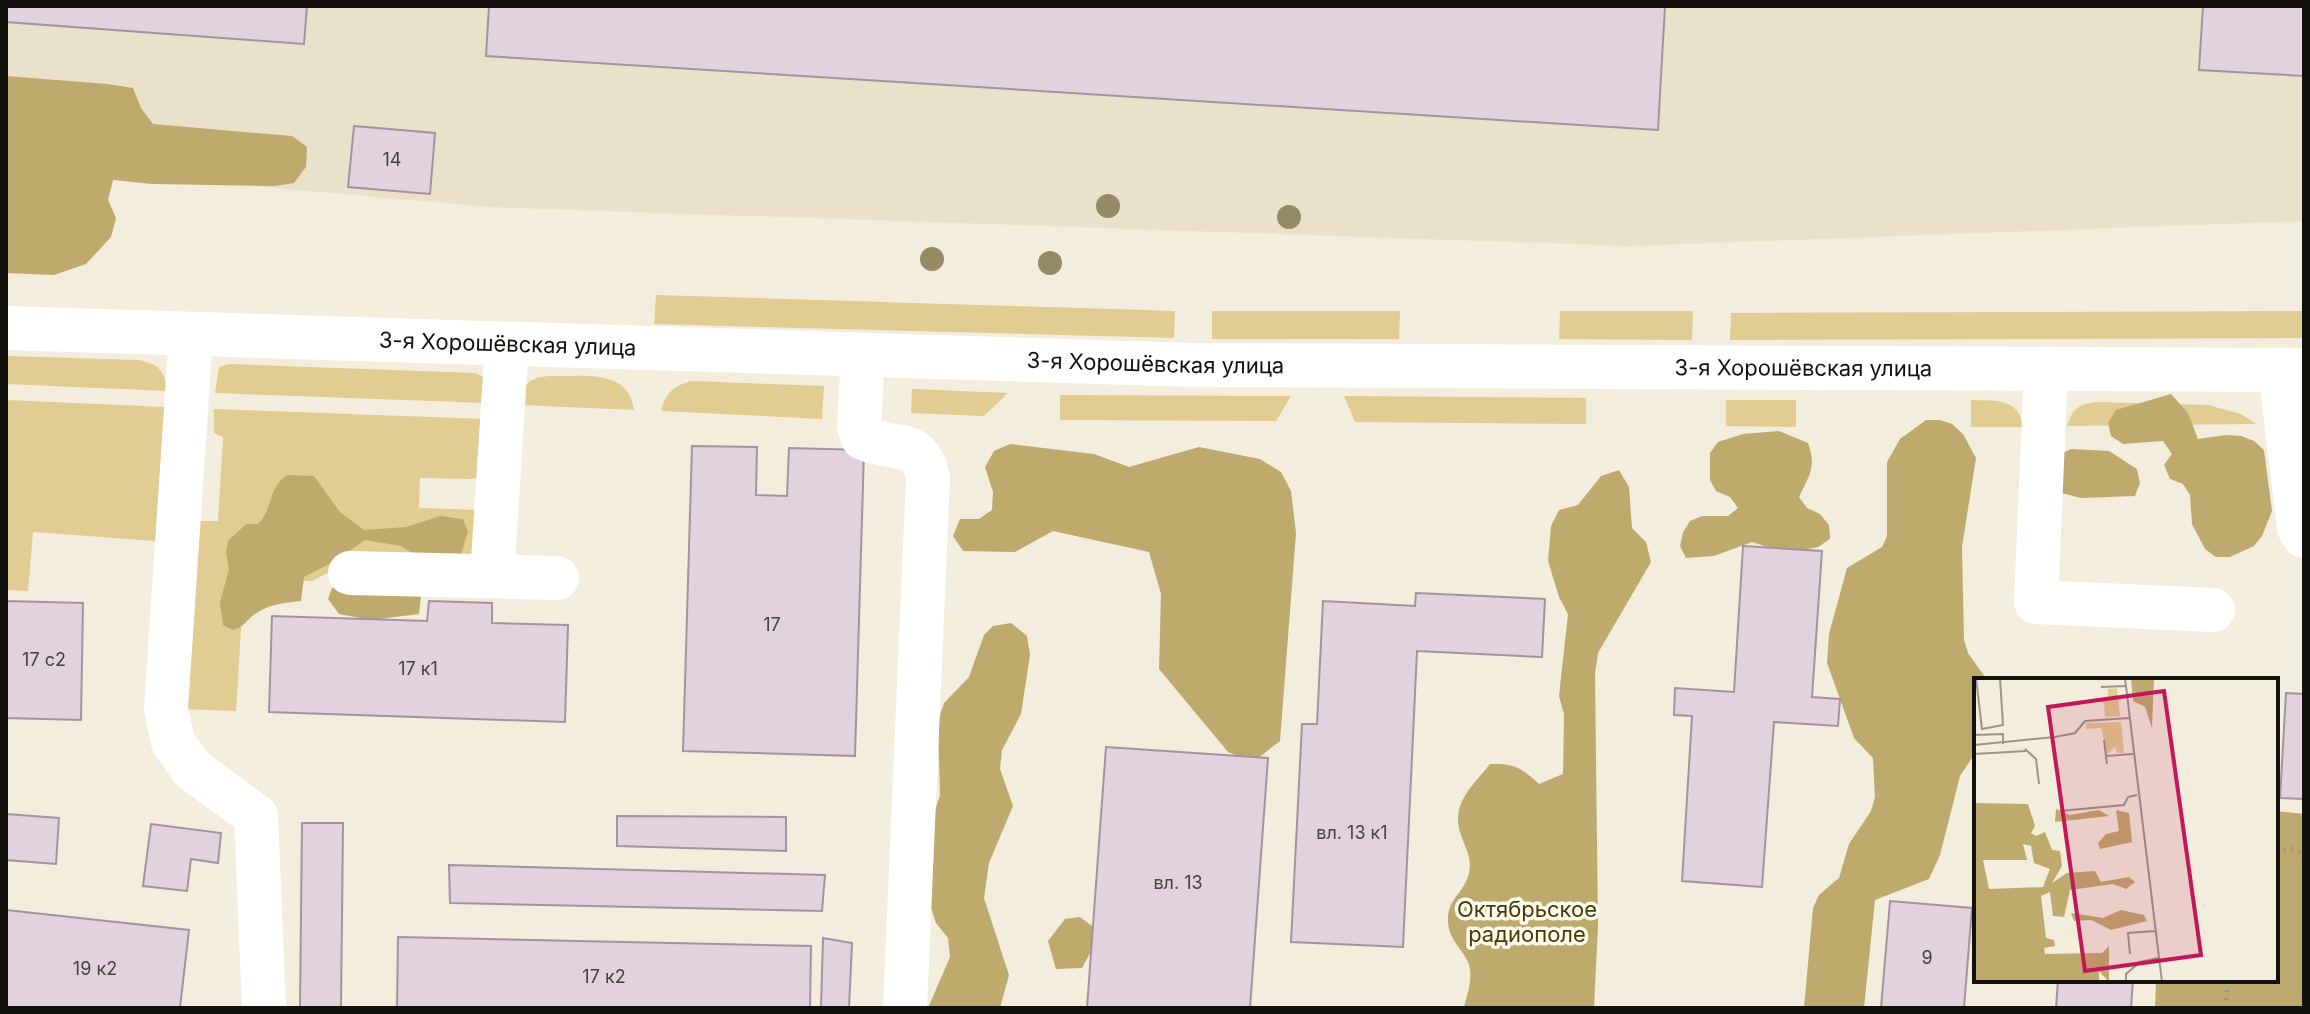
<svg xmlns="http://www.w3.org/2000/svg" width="2310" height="1014" viewBox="0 0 2310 1014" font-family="Inter,sans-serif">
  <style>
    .built { fill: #e9e1c9 }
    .green { fill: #e1cc91 }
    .forest { fill: #bfaa6e }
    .building { fill: #e2d2dd; stroke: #a2949e; stroke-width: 2 }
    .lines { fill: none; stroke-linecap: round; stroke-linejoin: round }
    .path { stroke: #979387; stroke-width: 5; stroke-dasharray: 2 6; stroke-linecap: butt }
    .minor { stroke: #fff; stroke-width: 44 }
    .tree { fill: #948a66 }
    .labels { text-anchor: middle; stroke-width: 7; stroke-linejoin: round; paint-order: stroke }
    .number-label { font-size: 18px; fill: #474140 }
    .street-label { font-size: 22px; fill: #13110b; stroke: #fefaec }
    .park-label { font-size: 22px; fill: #483906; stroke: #fefaec }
    .inset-road { fill: none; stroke: #999588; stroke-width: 2 }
    .view { fill: #c2185b; fill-opacity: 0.15; stroke: #c2185b; stroke-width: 4 }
    .inset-edge { fill: none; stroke: #13110b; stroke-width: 4 }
  </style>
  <rect width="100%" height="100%" fill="#f2eddc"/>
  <polygon class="built" points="6,6 2304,6 2304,221 1631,246 489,207 6,164"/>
  <g class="green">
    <polygon points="656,295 1175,311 1174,338 654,324"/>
    <polygon points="1212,311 1400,311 1399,339 1212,339"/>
    <polygon points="1560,311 1693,311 1692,340 1559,339"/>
    <polygon points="2302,311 2304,338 1730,340 1731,313"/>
    <path d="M6,356L139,360C159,364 165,371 167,391L6,384Z"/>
    <polygon points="229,364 475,373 484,377 486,403 215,393 219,367"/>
    <path d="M549,376C582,377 629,368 634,410L520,405C523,384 528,378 549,376Z"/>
    <path d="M691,381L824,386L822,419L661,411C665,393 674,386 691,381Z"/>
    <polygon points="912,389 1008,393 984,416 911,413"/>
    <polygon points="1060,395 1291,396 1276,421 1060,420"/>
    <polygon points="1344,396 1586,398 1586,424 1355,422"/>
    <polygon points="6,400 165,407 156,541 33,532 28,591 6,590"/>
    <polygon points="1726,400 1796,400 1796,427 1726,426"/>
    <path d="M1971,400C1995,401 2019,397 2023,427H1971Z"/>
    <path d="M2097,402L2208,405L2241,414L2256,424L2067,426C2072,409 2079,404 2097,402Z"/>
    <polygon points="214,409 485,419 479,477 472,479 420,478 419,508 478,510 474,567 350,561 312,581 244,580 236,711 180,709 200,521 218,521 223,437 214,433"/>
  </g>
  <g class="forest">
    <polygon points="6,76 107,84 133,88 141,108 153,124 292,136 307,147 306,167 294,183 275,186 152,184 113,180 108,200 116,218 111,237 86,264 54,275 6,273"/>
    <polygon points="2171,394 2188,413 2198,439 2226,435 2241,436 2254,441 2264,450 2272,511 2262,536 2254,546 2230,557 2216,557 2205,549 2192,524 2190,495 2183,484 2170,479 2164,465 2172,454 2163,441 2123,444 2111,436 2108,423 2116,410"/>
    <polygon points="1926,420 1940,420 1952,424 1963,434 1976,458 1962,547 1964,640 1968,653 1987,680 1976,680 1976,752 1960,776 1940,855 1929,879 1875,900 1864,1008 1804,1008 1813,908 1819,895 1839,878 1849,844 1871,811 1875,797 1873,758 1854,738 1827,663 1829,634 1847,568 1882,547 1887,536 1887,462 1900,439"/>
    <path d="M1779,431L1808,443C1817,467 1809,476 1799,497L1807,508L1820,514L1829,525L1830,539L1818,547L1786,553L1752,542L1714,556L1686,558L1680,546L1683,532L1690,521L1702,516H1728L1738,508L1730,497L1716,491L1710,480V453L1718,442L1743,434Z"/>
    <polygon points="1010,444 1094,454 1129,467 1199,447 1260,459 1281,472 1291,491 1296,533 1280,741 1253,762 1228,752 1159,669 1161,594 1149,552 1053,531 1015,552 963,551 953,536 960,519 979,519 992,510 993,492 985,467 994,451"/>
    <polygon points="2071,449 2109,451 2137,469 2140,483 2135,496 2081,498 2054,491 2054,457"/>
    <path d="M1619,470L1629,487L1632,528L1646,542L1651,562L1598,653L1595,673L1598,926L1594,1008H1464C1467,993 1475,975 1467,960C1462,950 1452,941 1449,929C1443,900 1464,895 1469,873C1472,860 1467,851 1462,838C1449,805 1471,788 1490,764C1514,763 1522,768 1539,784L1563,774L1564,714L1559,696L1568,614L1559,597L1548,561L1551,526L1559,510L1578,505L1601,476Z"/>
    <path d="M287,475L314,476L340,512L364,530L406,527L440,516L463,519L468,532L460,557L415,555L401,546L365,540L333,562L304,577L301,601C284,603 269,604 255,614C245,621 246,626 233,630L223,625L220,602L229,569L226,553L228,541L246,524H258C274,508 267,489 287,475Z"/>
    <polygon points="356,579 398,584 421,597 419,614 371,620 339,614 328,599 332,588"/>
    <polygon points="1011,623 1027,636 1030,655 1021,714 1002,750 1000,769 1013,806 989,863 984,898 1009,975 1000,1008 928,1008 950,957 948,938 936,923 917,866 940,795 938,721 944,703 969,677 984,635 993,626"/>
    <polygon points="2276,811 2304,814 2304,1008 2155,1008 2156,980 2276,980"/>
    <polygon points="1080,917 1101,933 1082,968 1056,969 1048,941 1065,919"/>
  </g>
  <g class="building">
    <polygon points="6,6 307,6 304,44 6,22"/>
    <polygon points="489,6 1665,6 1658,130 486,56"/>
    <polygon points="2203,6 2304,6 2304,76 2199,70"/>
    <polygon points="354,126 435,133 430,194 348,187"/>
    <polygon points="692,446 757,447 756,495 787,496 789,448 864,450 855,756 683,751"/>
    <polygon points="1743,546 1822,551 1812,697 1840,699 1838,726 1774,722 1762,887 1682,881 1692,716 1674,715 1675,688 1734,692"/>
    <polygon points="1416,593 1545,599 1542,657 1417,651 1403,947 1291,942 1302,724 1317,724 1323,601 1415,606"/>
    <polygon points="6,601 83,603 81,720 6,718"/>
    <polygon points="429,601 492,603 492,623 568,625 565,722 269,712 272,616 427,621"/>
    <polygon points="2286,693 2304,694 2304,799 2280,798"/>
    <polygon points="1106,747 1268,758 1250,1008 1087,1008"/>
    <polygon points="6,814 59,818 56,864 6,860"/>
    <polygon points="617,816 786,817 786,851 617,846"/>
    <polygon points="302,823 343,823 341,1008 300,1008"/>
    <polygon points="151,824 221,833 218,863 191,859 187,891 143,886"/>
    <polygon points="449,865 825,875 822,911 450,903"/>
    <polygon points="1890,901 1972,908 1964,1008 1881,1008"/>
    <polygon points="6,910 189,930 180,1008 6,1008"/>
    <polygon points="398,937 811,946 810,1008 397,1008"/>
    <polygon points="823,938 852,943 849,1008 821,1008"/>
    <polygon points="2058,980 2133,980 2131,1008 2056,1008"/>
  </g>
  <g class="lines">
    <g class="path">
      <polyline points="2276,853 2289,848 2304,854"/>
      <polyline points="2226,1008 2227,980"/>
    </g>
    <g class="minor">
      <path id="s1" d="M6,328L1194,365L2304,370"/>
      <polyline points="191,334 166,709 173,742 192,769 256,816 264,1008"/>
      <path d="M863,355L859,427L863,438C892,452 920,436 928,478L905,1008"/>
      <polyline points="2046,369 2036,602 2213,610"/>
      <polyline points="2280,370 2299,528 2304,536"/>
      <polyline points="350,573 557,578"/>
      <polyline points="492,576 507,344"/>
    </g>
  </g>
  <g class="tree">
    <circle cx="1108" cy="206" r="12"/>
    <circle cx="1289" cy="217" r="12"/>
    <circle cx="932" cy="259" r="12"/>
    <circle cx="1050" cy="263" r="12"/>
  </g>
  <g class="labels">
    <g class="number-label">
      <text x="392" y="166">14</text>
      <text x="772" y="631">17</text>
      <text x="44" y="666">17 с2</text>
      <text x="418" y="675">17 к1</text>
      <text x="1352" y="839">вл. 13 к1</text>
      <text x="1178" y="889">вл. 13</text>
      <text x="1927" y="964">9</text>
      <text x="95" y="975">19 к2</text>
      <text x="604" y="983">17 к2</text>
    </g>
    <g class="street-label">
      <text dy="8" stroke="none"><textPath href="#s1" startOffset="502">3-я Хорошёвская улица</textPath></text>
      <text dy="8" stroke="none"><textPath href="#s1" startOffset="1150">3-я Хорошёвская улица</textPath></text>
      <text dy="8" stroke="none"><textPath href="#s1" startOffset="1798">3-я Хорошёвская улица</textPath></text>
    </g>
    <g class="park-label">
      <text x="1527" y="917">Октябрьское<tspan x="1527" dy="25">радиополе</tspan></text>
    </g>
  </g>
  <g transform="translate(1974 678)">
    <rect width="304" height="304" fill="#f2eddc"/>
    <path d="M143,10L146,38L131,39L130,25L122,22L134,21V11ZM147,44L150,75H143L141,69L133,76L127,50L112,51V45Z" fill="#e1cc91"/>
    <path d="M157,0H180L178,50L171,29L159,23ZM0,125L54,126L61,148L57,155L62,158L71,154L78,172L86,173L88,188L78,205L93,195L121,193L127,204L155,199L161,204L152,211L139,206L96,212L90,239L79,238L76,214L67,218L72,260L80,262L81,268L70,270L71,276L128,275L135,268V304L125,293V304H0ZM49,166L57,168L60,185L76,191L69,209L15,211L9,182H53ZM82,131L96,137L125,132L135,138L81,144ZM142,132L155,135L158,164L126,171L124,165L132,156L145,153ZM147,232L170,237L173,243L137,252L117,242L100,243L97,235L129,240Z" fill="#bfaa6e" fill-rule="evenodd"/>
    <path class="inset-road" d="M2,0L8,51L29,47L26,0M151,0L188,304M127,9L151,8M0,57L29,56V66M130,62L133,86M0,67L81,59L101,55L111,43L155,40M51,71L62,81L65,106M0,76L52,73M132,78L159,76M86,133L150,127L154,119L163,117M156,276L154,255L181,253M152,304V296L166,284L184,280"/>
    <path class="view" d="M190,13L227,277L111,293L74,29Z"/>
    <rect width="304" height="304" class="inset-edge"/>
  </g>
  <rect width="2310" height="1014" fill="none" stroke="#13110b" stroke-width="16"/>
</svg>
